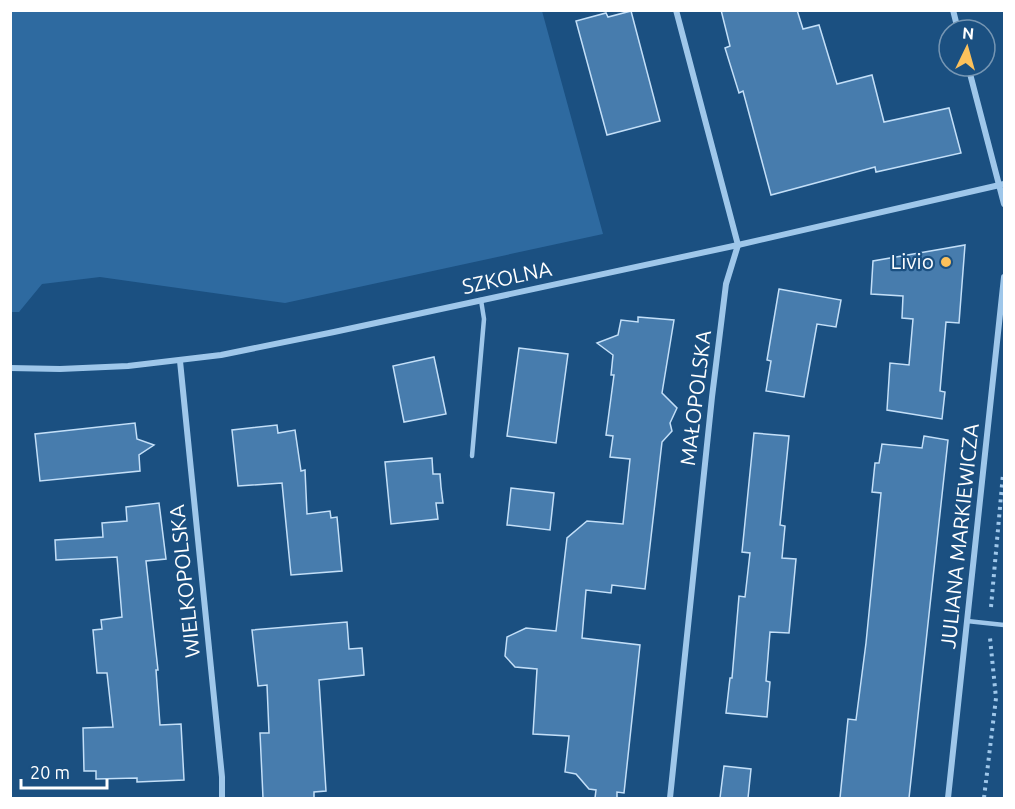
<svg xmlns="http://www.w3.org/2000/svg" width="1015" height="809" viewBox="0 0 1015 809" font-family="Ubuntu,sans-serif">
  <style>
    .green { fill: #2e6aa0 }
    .building { fill: #477cad; stroke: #c3dff8; stroke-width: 1.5 }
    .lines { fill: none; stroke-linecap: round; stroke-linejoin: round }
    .path { stroke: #9fc7ea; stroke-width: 4; stroke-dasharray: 3 4.5; stroke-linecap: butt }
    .lane { stroke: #9fc7ea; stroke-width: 4.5 }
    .street { stroke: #9fc7ea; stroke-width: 6 }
    .poi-dot { fill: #fcc15b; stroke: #1b5081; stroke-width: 2 }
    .labels { text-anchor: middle; stroke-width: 4.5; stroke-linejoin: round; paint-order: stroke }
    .poi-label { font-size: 21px; fill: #fff; stroke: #1b5081; text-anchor: end }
    .street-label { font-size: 21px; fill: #fff; stroke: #1b5081 }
  </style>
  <rect width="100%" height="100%" fill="#1b5081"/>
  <polygon class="green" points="10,11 542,11 603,234 285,303 100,277 42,284 19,312 11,312"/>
  <g class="building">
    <polygon points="721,10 797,10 803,29 819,25 837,84 872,75 884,122 949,108 961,153 876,172 875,167 771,195 743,91 739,93 725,48 730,46"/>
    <polygon points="631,11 660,121 607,135 576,21 606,13 608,17"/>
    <polygon points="965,245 959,323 946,322 940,391 945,392 942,419 887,410 890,363 909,365 913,319 902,318 903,296 871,294 873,261"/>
    <polygon points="779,289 841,300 836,327 817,324 804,397 766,391 771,361 767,360"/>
    <polygon points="638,317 674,320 662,393 677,408 670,423 672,431 662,442 645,589 612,585 611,593 586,590 582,638 640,645 624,793 617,792 617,798 595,798 596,790 589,789 576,774 565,772 569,736 533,734 537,669 515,667 505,656 507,637 526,628 556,631 567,538 587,521 623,524 630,459 610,457 613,436 606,435 614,375 611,375 613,355 597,343 618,335 621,320 638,322"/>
    <polygon points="519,348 568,354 556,443 507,436"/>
    <polygon points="434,357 446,414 404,422 393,366"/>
    <polygon points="135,423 137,439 154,445 139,455 140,471 40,481 35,434"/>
    <polygon points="277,425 278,433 295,430 301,471 305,470 307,514 330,511 331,518 337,517 342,571 291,575 282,483 238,486 232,430"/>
    <polygon points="754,433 789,436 780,525 785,526 782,558 796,559 789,633 770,632 766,681 770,682 767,717 726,713 730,678 732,678 739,596 745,597 750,553 742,552"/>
    <polygon points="924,436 948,440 909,798 840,798 848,719 856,720 866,643 881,493 872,492 875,463 879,463 882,444 922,448"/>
    <polygon points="432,458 433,474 440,474 441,487 443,503 436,503 438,519 391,524 385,462"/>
    <polygon points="511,488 554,493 550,530 507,525"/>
    <polygon points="159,503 166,559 146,561 158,670 156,670 160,725 181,724 184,780 137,782 137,778 96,779 96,771 84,771 83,728 113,727 107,673 97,673 93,630 102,629 101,620 122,617 117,557 56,560 55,540 103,537 102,523 127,521 126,507"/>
    <polygon points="347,622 349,649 362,648 364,675 319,680 326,791 314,792 314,798 263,798 260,733 269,733 267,685 258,686 252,630"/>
    <polygon points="724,766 751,769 748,798 720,798"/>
  </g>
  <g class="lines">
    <g class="path">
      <polyline points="991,607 1003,474"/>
      <polyline points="984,798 996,698 990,638"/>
    </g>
    <g class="lane">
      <polyline points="472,456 484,319 481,300"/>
      <polyline points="967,621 1004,625"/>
    </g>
    <g class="street">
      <polyline points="953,10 958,30"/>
      <polyline points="968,66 1004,204"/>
      <polyline points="180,361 222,777 222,798"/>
      <polyline points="10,368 60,369 128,366 221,355 334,332 738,245 1004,184"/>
      <polyline points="670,798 712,397 726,284 738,245 676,10"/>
      <polyline points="948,798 1004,277"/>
    </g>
  </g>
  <circle class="poi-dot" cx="946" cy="262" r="6"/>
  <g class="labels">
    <g class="poi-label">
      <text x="934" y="269">Livio</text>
    </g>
    <g class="street-label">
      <text transform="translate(507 278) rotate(-12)" y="7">SZKOLNA</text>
      <text transform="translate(696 398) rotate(-83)" y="7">MAŁOPOLSKA</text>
      <text transform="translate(960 536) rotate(-84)" y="7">JULIANA MARKIEWICZA</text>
      <text transform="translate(185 581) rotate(-96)" y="7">WIELKOPOLSKA</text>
    </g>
  </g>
  <rect width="1015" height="809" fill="none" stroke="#ffffff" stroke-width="24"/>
  <g transform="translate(967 48) rotate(5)"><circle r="28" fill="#1b5081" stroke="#7696b3" stroke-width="1.5"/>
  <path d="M0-4.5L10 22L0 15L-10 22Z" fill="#fcc15b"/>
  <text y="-9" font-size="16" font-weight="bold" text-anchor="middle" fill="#ffffff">N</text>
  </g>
  <path d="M21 779v9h86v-9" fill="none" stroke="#ffffff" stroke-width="3"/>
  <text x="30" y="779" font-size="18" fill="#ffffff" stroke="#1b5081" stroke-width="4.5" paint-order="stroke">20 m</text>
</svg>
